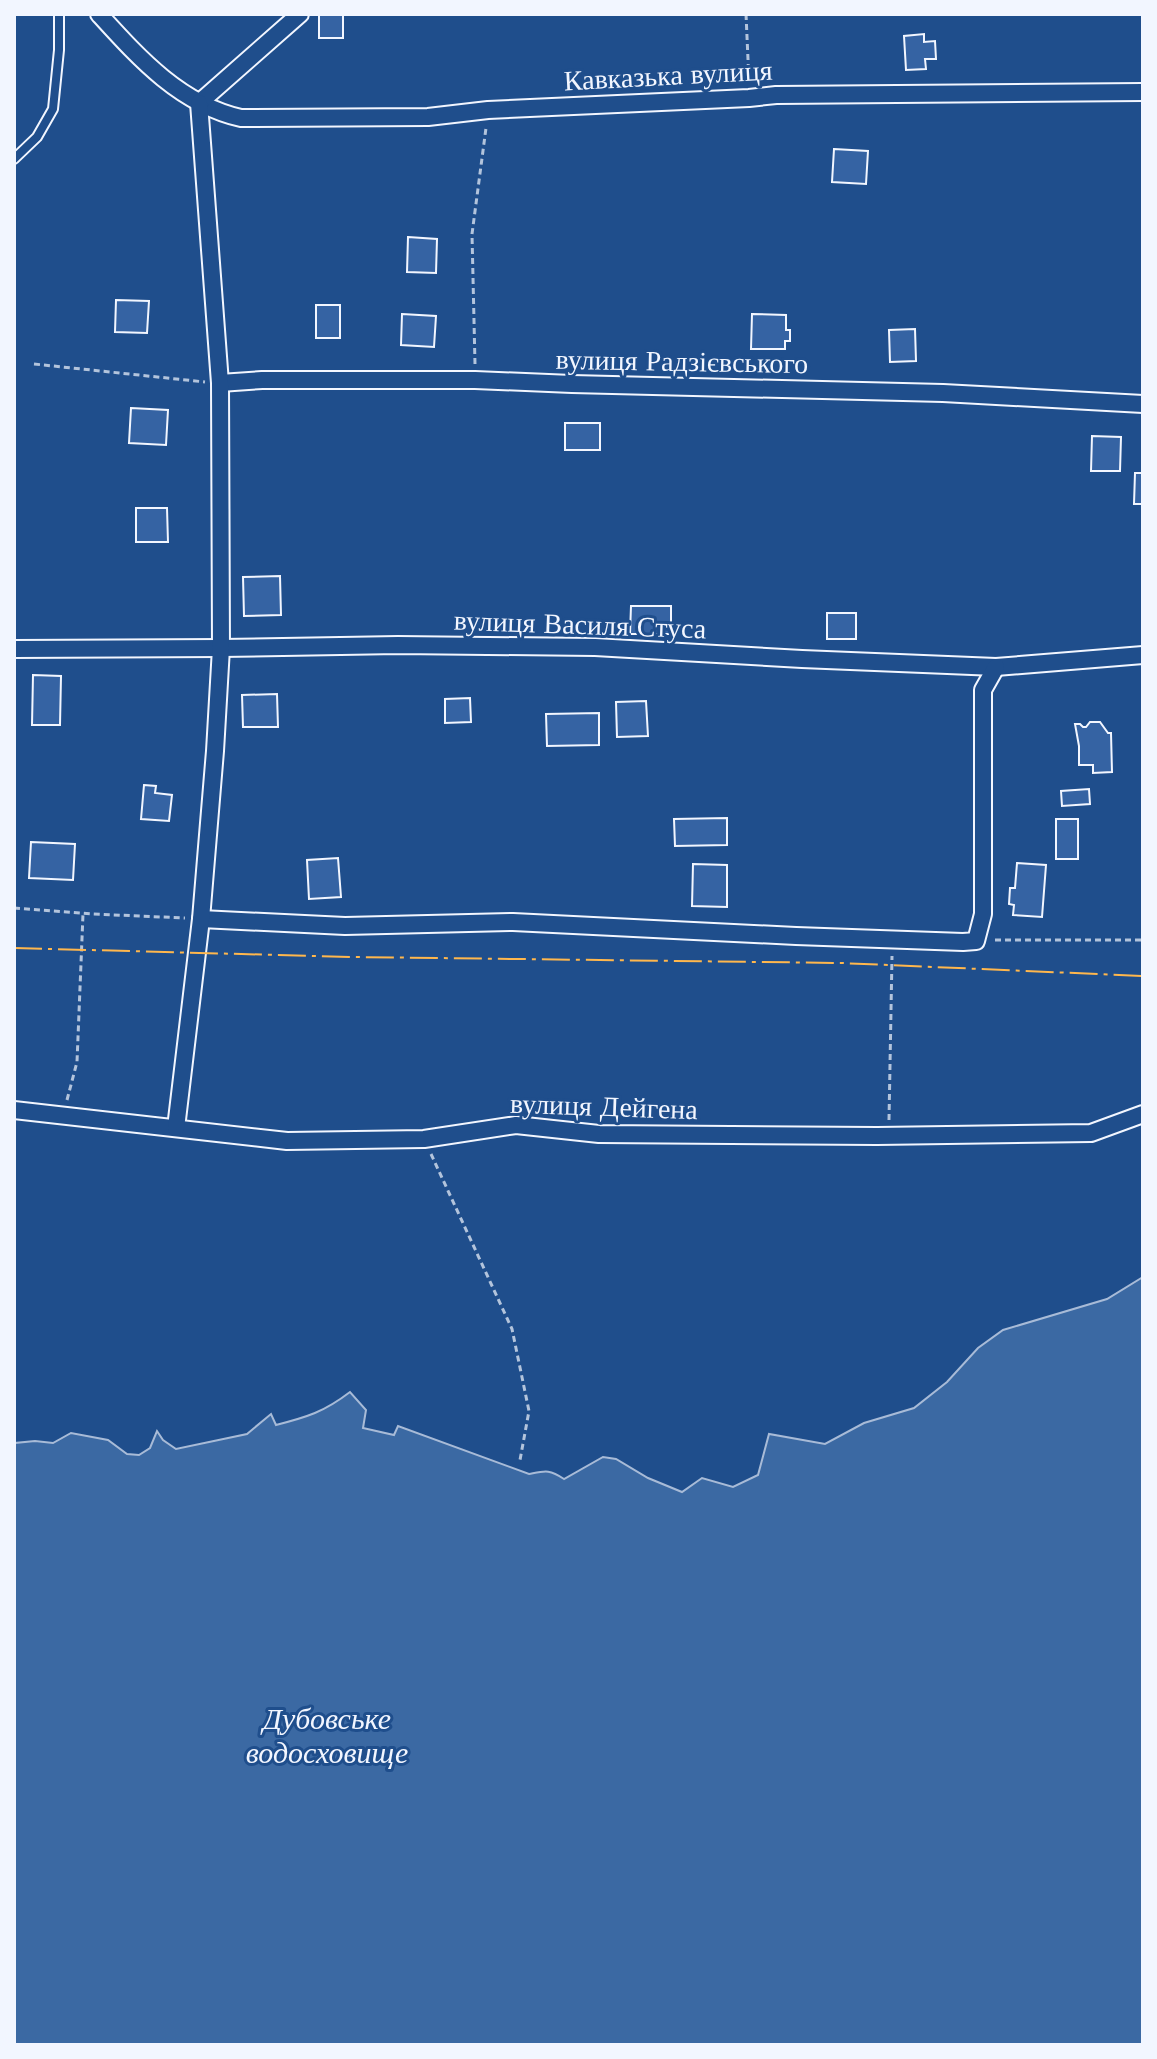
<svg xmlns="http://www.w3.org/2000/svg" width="1157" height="2059" viewBox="0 0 1157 2059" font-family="'Libre Baskerville',serif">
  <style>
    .water { fill: #3b69a3; stroke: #a8bbd7; stroke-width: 2 }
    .building { fill: #3563a3; stroke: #f2f6ff; stroke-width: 2 }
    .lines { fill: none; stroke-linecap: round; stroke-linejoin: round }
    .lane-casing { stroke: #f2f6ff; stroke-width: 12 }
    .street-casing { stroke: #f2f6ff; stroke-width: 20 }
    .path { stroke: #b3c4dc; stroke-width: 3; stroke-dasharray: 6 4; stroke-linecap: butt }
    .lane { stroke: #1f4e8c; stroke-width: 8 }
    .street { stroke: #1f4e8c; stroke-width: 16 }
    .power { stroke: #ffb74d; stroke-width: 2; stroke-dasharray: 28 6 4 6; stroke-linecap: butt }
    .labels { text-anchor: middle; stroke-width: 6; stroke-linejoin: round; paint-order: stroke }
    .street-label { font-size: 28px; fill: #f2f6ff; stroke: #1f4e8c }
    .water-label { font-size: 30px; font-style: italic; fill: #f2f6ff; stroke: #1f4e8c }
  </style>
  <rect width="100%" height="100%" fill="#1f4e8c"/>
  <path class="water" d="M1143,1277V2045H14L15,1443L35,1441L53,1443L71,1433L108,1440L127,1454L139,1455L150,1448L157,1431L163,1440L176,1449L247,1434L271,1414L276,1425C307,1417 324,1412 350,1392L366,1410L363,1428L394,1435L398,1426L529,1474C545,1471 549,1469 564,1479L603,1457L616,1459L648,1478L682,1492L702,1478L733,1487L758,1475L769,1434L825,1444L864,1423L914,1408L947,1382L978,1348L1003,1330L1107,1299Z"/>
  <g class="building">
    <rect x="319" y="14" width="24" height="24"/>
    <polygon points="924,34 924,42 935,41 936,59 925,59 926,69 906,70 904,36"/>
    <polygon points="834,149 868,151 866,184 832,182"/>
    <polygon points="408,237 437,239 436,273 407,272"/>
    <polygon points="116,300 149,301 147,333 115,332"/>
    <rect x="316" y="305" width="24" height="33"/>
    <polygon points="402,314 436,316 434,347 401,345"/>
    <polygon points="752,314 786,315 786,330 790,330 790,341 785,341 785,349 751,349"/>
    <polygon points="915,329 916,361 890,362 889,330"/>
    <polygon points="131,408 168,410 166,445 129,443"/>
    <rect x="565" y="423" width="35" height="27"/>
    <polygon points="1092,436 1121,437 1120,471 1091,471"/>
    <polygon points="1135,473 1143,473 1143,504 1134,504"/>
    <polygon points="136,508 167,508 168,542 136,542"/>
    <polygon points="280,576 281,615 244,616 243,577"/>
    <polygon points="631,606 671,606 671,634 630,634"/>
    <rect x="827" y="613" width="29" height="26"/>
    <polygon points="33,675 61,676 60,725 32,725"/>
    <polygon points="277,694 278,727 243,727 242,695"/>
    <polygon points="470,698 471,722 445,723 445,699"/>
    <polygon points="646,701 648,736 617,737 616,702"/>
    <polygon points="599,713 599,745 547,746 546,714"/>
    <polygon points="1090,722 1100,722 1108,733 1111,733 1112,772 1093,773 1093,765 1079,765 1079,746 1075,724 1080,724 1083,727 1086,727"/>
    <polygon points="144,785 156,786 155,793 172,795 169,821 141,819"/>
    <polygon points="1089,789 1090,804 1062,806 1061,791"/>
    <polygon points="727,818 727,845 675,846 674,819"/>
    <rect x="1056" y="819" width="22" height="40"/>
    <polygon points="31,842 75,844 73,880 29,878"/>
    <polygon points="338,858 341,897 309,899 307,860"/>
    <polygon points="1017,863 1046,865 1042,917 1013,915 1014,905 1009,904 1010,888 1015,888"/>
    <polygon points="693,864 727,865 727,907 692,906"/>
  </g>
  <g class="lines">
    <g class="lane-casing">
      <polyline id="lane" points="14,159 37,137 53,109 59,50 59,14"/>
    </g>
    <g class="street-casing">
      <g id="street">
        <path d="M99,14C139,58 180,104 241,118L428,117L488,110L749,98L776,95L1143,92"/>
        <polyline points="199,103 300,14"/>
        <polyline points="220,383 262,380 475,380 572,384 943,393 1143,404"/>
        <polyline points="14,649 221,648 398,645 595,647 802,659 996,667 1143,655"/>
        <polyline points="201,919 345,926 513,922 796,936 963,942 976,941 983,914 983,690 996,667"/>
        <polyline points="14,1110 287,1141 424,1139 516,1125 599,1134 877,1136 1091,1133 1143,1114"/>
        <polyline points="176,1128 201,919 215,751 221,648 220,383 199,103"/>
      </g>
    </g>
    <g class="path">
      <polyline points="746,14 749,82"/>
      <polyline points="34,364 205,382"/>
      <polyline points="475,364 472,234 486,128"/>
      <polyline points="14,908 92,914 185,918"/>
      <polyline points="995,940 1143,940"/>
      <polyline points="67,1100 77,1062 83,914"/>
      <polyline points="889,1120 892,956"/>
      <polyline points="431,1154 512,1329 529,1411 520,1460"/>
    </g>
    <use href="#lane" class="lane"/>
    <use href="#street" class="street"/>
    <polyline class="power" points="14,948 354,957 841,963 1143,976"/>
  </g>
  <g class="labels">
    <g class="street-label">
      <text transform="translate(668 75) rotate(-3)" y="10">Кавказька вулиця</text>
      <text transform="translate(682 361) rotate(1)" y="10">вулиця Радзієвського</text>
      <text transform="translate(580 624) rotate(2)" y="10">вулиця Василя Стуса</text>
      <text transform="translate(604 1106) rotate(2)" y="10">вулиця Дейгена</text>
    </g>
    <g class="water-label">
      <text x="327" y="1729">Дубовське<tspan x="327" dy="34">водосховище</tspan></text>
    </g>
  </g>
  <rect width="1157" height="2059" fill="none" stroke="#f2f6ff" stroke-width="32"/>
</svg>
